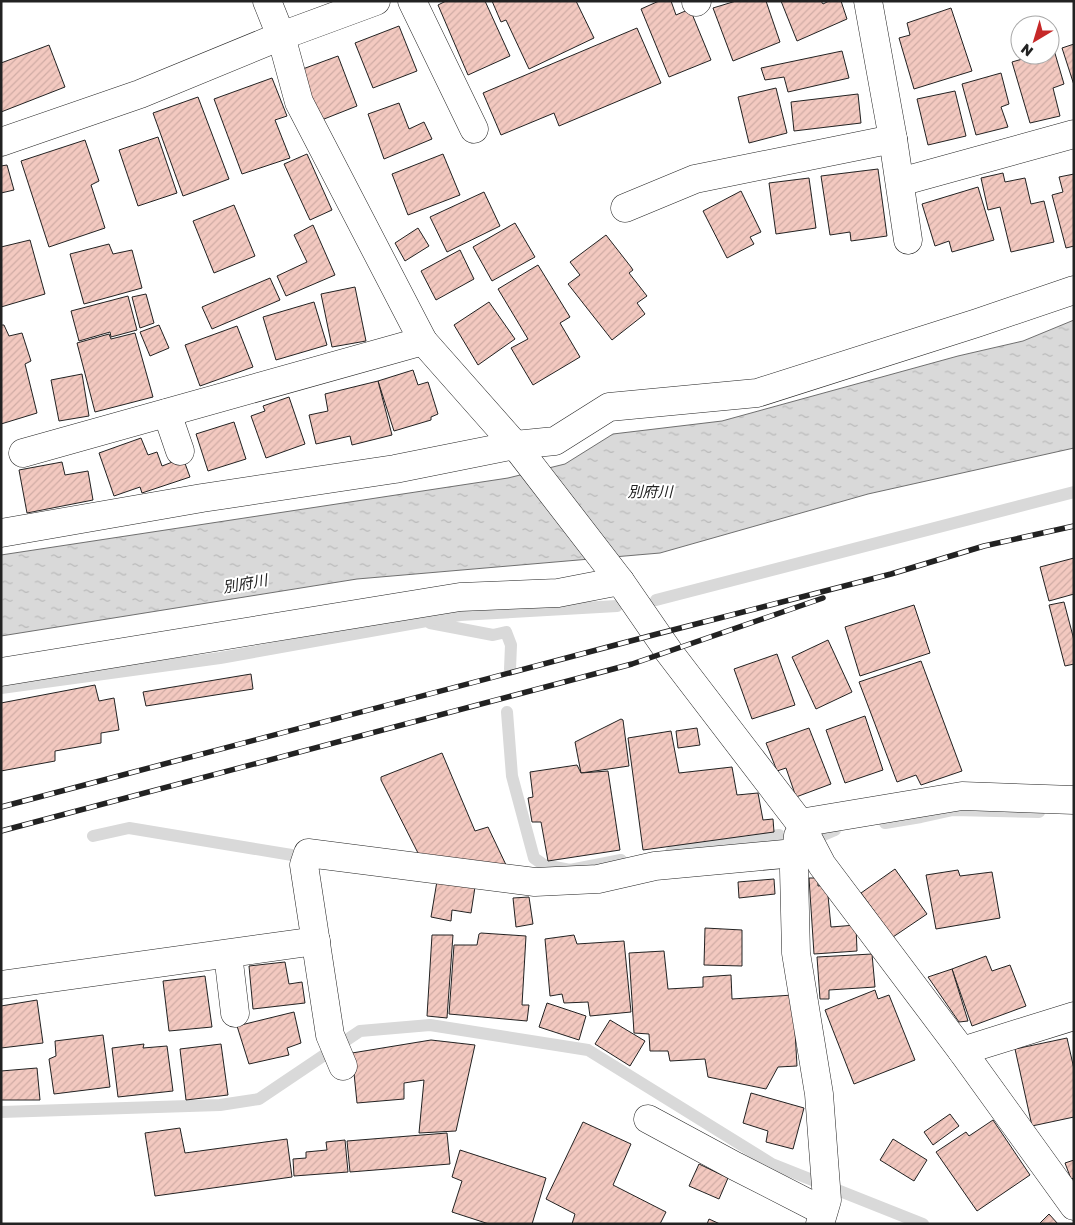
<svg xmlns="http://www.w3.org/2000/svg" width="1075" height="1225" viewBox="0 0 1075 1225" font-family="'Golos Text','Noto Sans JP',sans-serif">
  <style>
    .water { fill: url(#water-ripples); stroke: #6f6f6f }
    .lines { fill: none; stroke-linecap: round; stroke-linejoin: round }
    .stream { stroke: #d9d9d9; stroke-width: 12 }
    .building { fill: url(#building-hatch); stroke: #222 }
    .minor-casing { stroke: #222; stroke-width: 29 }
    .minor { stroke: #fff; stroke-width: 28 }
    .rail-casing { stroke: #222; stroke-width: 5.5 }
    .rail { stroke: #fff; stroke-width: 4; stroke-dasharray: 11; stroke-linecap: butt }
    .labels { text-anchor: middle; stroke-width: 4; stroke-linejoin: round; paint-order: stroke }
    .water-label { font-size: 15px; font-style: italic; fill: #222; stroke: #fff }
  </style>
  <defs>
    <pattern id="water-ripples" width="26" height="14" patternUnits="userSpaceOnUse" patternTransform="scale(1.25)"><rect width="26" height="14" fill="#d9d9d9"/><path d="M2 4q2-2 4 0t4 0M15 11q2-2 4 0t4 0" fill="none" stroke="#bababa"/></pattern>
    <pattern id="building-hatch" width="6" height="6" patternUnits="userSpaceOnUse" patternTransform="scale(1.25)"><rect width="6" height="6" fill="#f3c9c0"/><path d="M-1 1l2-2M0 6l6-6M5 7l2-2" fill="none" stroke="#d0aca5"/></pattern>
  </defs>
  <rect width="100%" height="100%" fill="#fff"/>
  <polygon class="water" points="1074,320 1074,448 868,494 660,553 357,579 1,636 1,555 508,478 565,464 613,434 722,421 958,356 1023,341"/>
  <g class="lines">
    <g class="stream">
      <polyline points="656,600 1074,492"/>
      <polyline points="430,623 493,635 506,632 511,645 510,669"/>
      <polyline points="1,688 220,658 460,615 617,606"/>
      <polyline points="507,712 512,776 534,858 544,865 570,870 621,860"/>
      <polyline points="885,823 921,817 953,810 1039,812"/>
      <polyline points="93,836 129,828 310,858"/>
      <polyline points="807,842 835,830"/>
      <polyline points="671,852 779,835"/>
      <polyline points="1,1112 220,1105 259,1099 360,1031 430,1025 588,1050 772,1164 923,1224"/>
    </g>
  </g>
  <g class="building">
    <polygon points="446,1 485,1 510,56 468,75 438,5"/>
    <polygon points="492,1 576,1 594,38 529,69 506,20 501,22"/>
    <polygon points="659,1 671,1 676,15 690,9 711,60 669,77 641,9"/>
    <polygon points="736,1 766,1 780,42 733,61 713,8"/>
    <polygon points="781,1 821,1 823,4 829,1 841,1 847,19 797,41"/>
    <polygon points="951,8 972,71 914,89 899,38 910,35 907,23"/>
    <polygon points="399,26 417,71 373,88 355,43"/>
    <polygon points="637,28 661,83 559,126 554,113 501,135 483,93"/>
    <polygon points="1074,44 1074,85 1062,48"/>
    <polygon points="49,45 65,87 1,112 1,63"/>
    <polygon points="1054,50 1064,84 1053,88 1060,116 1030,123 1012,62 1036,55 1050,55 1050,51"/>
    <polygon points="842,51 849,78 788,92 784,77 765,80 761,68"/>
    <polygon points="338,56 357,106 319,121 300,70"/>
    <polygon points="1001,73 1009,104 1001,107 1008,127 976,135 962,84"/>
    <polygon points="272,78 287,116 275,120 290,158 242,174 214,99"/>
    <polygon points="776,88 787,133 749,143 738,97"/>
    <polygon points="955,91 966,136 928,145 917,99"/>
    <polygon points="858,94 861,123 794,131 791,102"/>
    <polygon points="198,97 229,179 183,196 153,113"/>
    <polygon points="399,103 409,129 424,122 432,139 384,159 368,114"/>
    <polygon points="158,137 177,193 138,206 119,150"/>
    <polygon points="85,140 99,181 91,185 105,228 49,247 21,161"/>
    <polygon points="307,154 332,210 310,220 284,164"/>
    <polygon points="443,154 460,195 408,215 392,174"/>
    <polygon points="7,165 14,190 1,193 1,166"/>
    <polygon points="878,169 887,236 851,241 850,232 830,235 821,176"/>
    <polygon points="1003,173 1005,182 1025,178 1031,204 1044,201 1054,242 1011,252 1000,207 988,210 981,178"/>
    <polygon points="1074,174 1074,246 1066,248 1052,195 1063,192 1059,177"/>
    <polygon points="809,178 816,228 776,234 769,183"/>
    <polygon points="978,187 994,240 952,252 949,241 935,246 922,204"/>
    <polygon points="741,191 761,232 750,237 754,244 727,258 703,211"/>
    <polygon points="484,192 500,226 447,252 430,217"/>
    <polygon points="234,205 255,256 214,273 193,221"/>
    <polygon points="515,223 535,257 492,281 473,247"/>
    <polygon points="313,225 335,275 286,296 277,276 307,262 294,235"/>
    <polygon points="418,228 429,246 405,261 395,243"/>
    <polygon points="606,235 631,267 633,270 629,273 647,296 637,303 645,314 612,340 568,284 580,275 570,262"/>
    <polygon points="30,240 45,294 1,307 1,247"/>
    <polygon points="109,244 113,254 132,250 142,288 84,304 70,254"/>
    <polygon points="460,250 474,279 436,300 421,271"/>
    <polygon points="538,265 570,317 560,323 580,357 533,385 511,348 528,339 498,289"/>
    <polygon points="270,278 280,300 212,329 202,307"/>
    <polygon points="355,287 366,341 332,347 321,294"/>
    <polygon points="146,294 154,323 140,328 132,297"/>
    <polygon points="128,296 137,330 111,337 110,332 79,341 71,311"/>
    <polygon points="314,302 327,345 276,360 263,317"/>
    <polygon points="489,302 515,339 478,365 454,325"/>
    <polygon points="1,325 4,325 9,336 22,333 31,361 25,364 37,413 1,424"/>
    <polygon points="159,325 169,348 150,356 140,332"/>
    <polygon points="237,326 253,367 200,386 185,345"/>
    <polygon points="135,333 153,397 95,412 77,343 109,334 111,339"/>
    <polygon points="413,370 418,385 428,382 438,414 431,417 431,420 394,431 378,381"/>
    <polygon points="82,374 89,416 59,421 51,380"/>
    <polygon points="378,381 392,435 352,445 350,436 316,444 309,415 328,411 325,394"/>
    <polygon points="289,397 305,444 266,458 251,416 265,411 263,406"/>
    <polygon points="234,422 246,459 208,471 196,434"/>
    <polygon points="141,438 148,455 157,452 162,466 183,458 190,477 142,493 140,487 114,496 99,453"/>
    <polygon points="62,462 65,475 88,471 93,500 27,513 19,470"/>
    <polygon points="1074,558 1074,594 1049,601 1040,567"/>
    <polygon points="1064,602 1074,640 1074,664 1065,666 1049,605"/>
    <polygon points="914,605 930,653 860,676 845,627"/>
    <polygon points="828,640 852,692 816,709 792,657"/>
    <polygon points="777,654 795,705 752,719 734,669"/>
    <polygon points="921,661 962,771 921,785 916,775 897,782 859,682"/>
    <polygon points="251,674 253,689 146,706 143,692"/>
    <polygon points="95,685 99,701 114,698 119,730 101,733 101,743 55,751 55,761 1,771 1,703"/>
    <polygon points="865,716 883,770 845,783 826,730"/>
    <polygon points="621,719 623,720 629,766 581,773 575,742"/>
    <polygon points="697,728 700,745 678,748 676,731"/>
    <polygon points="809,728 831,784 796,797 786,768 777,771 766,743"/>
    <polygon points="671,731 679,773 732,767 737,795 758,793 763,820 773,819 774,832 643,850 628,738"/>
    <polygon points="442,753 475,831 488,827 507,867 419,855 381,780 381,777"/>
    <polygon points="577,765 581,773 608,771 620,850 548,861 541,822 532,822 528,798 533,797 530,772"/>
    <polygon points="895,869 927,914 893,937 861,893"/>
    <polygon points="958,870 960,876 992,872 1000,918 936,929 926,875"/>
    <polygon points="809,878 818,878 818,886 827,885 831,927 856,925 857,951 814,954"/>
    <polygon points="774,879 775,894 739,898 738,882"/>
    <polygon points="437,881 475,887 471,913 452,910 451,921 431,917"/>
    <polygon points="529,897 533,924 516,927 513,898"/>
    <polygon points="705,928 742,930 742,966 704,965"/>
    <polygon points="481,933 526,936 522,1005 529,1005 527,1021 449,1014 454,945 477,945 479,934"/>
    <polygon points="432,935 453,935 447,1018 427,1016"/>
    <polygon points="574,935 577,944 624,941 631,1012 590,1016 588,1002 564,1003 562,994 550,996 545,939"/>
    <polygon points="664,951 668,989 703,987 703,977 731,975 732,999 793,995 797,1066 778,1067 766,1089 708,1077 705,1059 670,1061 668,1051 650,1051 649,1034 634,1033 629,953"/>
    <polygon points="872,954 875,987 829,990 829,999 820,999 817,957"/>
    <polygon points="986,956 992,971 1010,965 1026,1006 972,1026 952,969"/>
    <polygon points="285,962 289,984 302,982 305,1003 253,1009 249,966"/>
    <polygon points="952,969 968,1021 959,1022 928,977"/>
    <polygon points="205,976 212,1027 169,1031 163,981"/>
    <polygon points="875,990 878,999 889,995 915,1060 854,1084 825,1010"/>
    <polygon points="37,1000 43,1043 1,1048 1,1006"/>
    <polygon points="547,1003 586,1016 579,1040 539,1027"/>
    <polygon points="294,1012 301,1043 287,1048 289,1055 249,1064 237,1026"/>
    <polygon points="610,1020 645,1041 630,1066 595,1044"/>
    <polygon points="103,1035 110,1087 54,1094 49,1059 56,1056 55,1041"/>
    <polygon points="1067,1038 1074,1069 1074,1117 1032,1126 1015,1049"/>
    <polygon points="431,1040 475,1045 456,1131 419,1133 424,1080 404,1083 404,1099 357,1103 352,1053"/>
    <polygon points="144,1044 143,1048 167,1046 173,1091 118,1097 112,1048"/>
    <polygon points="221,1044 228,1095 186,1100 180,1049"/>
    <polygon points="37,1068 40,1100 1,1100 1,1071"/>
    <polygon points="751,1093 804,1108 793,1149 766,1142 768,1131 743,1123"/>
    <polygon points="950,1114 959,1126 933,1145 924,1132"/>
    <polygon points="993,1120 1030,1175 977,1211 936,1152 966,1132 969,1136"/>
    <polygon points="583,1122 631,1144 613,1185 666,1212 660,1224 572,1224 575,1214 546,1199"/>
    <polygon points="180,1128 185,1153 287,1139 292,1177 155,1196 145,1133"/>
    <polygon points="447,1133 450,1164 350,1172 347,1141"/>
    <polygon points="893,1139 927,1160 914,1181 880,1160"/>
    <polygon points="345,1140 348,1172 294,1176 293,1159 306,1158 306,1152 327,1150 326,1142"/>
    <polygon points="460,1150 546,1178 532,1224 489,1224 452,1212 462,1181 452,1177"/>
    <polygon points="1074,1160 1074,1178 1071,1179 1065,1163"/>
    <polygon points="699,1164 728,1178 719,1199 689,1186"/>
    <polygon points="1049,1214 1058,1224 1039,1224"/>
    <polygon points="709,1219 720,1224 707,1224"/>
  </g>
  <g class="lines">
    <g class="minor-casing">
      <g id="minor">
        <polyline points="267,1 281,36 299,102 423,341 515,445 620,581 669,652 800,823 822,865 962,1051 1074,1206"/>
        <polyline points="412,1 474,129"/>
        <polyline points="868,1 893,139 908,240"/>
        <polyline points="696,2 697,1"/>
        <polyline points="1,142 140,94 281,36 376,1"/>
        <polyline points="900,182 1074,134"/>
        <polyline points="625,208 695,179 893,139"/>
        <polyline points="167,413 180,451"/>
        <polyline points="23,453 423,341"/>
        <polyline points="1,533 202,498 395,469 515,445 555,441 609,407 757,393 977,323 1074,290"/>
        <polyline points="1,672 460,597 558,593 620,581"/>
        <polyline points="800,823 962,796 1074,800"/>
        <polyline points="798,836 794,870 796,953 819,1094 827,1200 820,1224"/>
        <polyline points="228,954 235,1013"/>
        <polyline points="1,985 316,941"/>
        <polyline points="962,1051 1074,1016"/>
        <polyline points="343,1066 330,1035 304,865 308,853 535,882 598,879 655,866 795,853"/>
        <polyline points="648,1119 735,1166 823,1211"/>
      </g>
    </g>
    <use href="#minor" class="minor"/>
    <g class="rail-casing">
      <g id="rail">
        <polyline points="1,807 657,634 891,574 984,546 1074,526"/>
        <polyline points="1,831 632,664 823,598"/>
      </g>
    </g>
    <use href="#rail" class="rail"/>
  </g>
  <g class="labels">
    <g class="water-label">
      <text x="650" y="497">別府川</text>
      <text transform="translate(245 584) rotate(-10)" y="5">別府川</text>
    </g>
  </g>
  <rect width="1075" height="1225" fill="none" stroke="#222222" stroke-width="5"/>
  <g transform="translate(1035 40) rotate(218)"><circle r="24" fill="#ffffff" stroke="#a7a7a7"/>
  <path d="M0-4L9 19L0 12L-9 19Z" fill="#c62828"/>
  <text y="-8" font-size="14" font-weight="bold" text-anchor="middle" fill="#222222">N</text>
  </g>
</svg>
